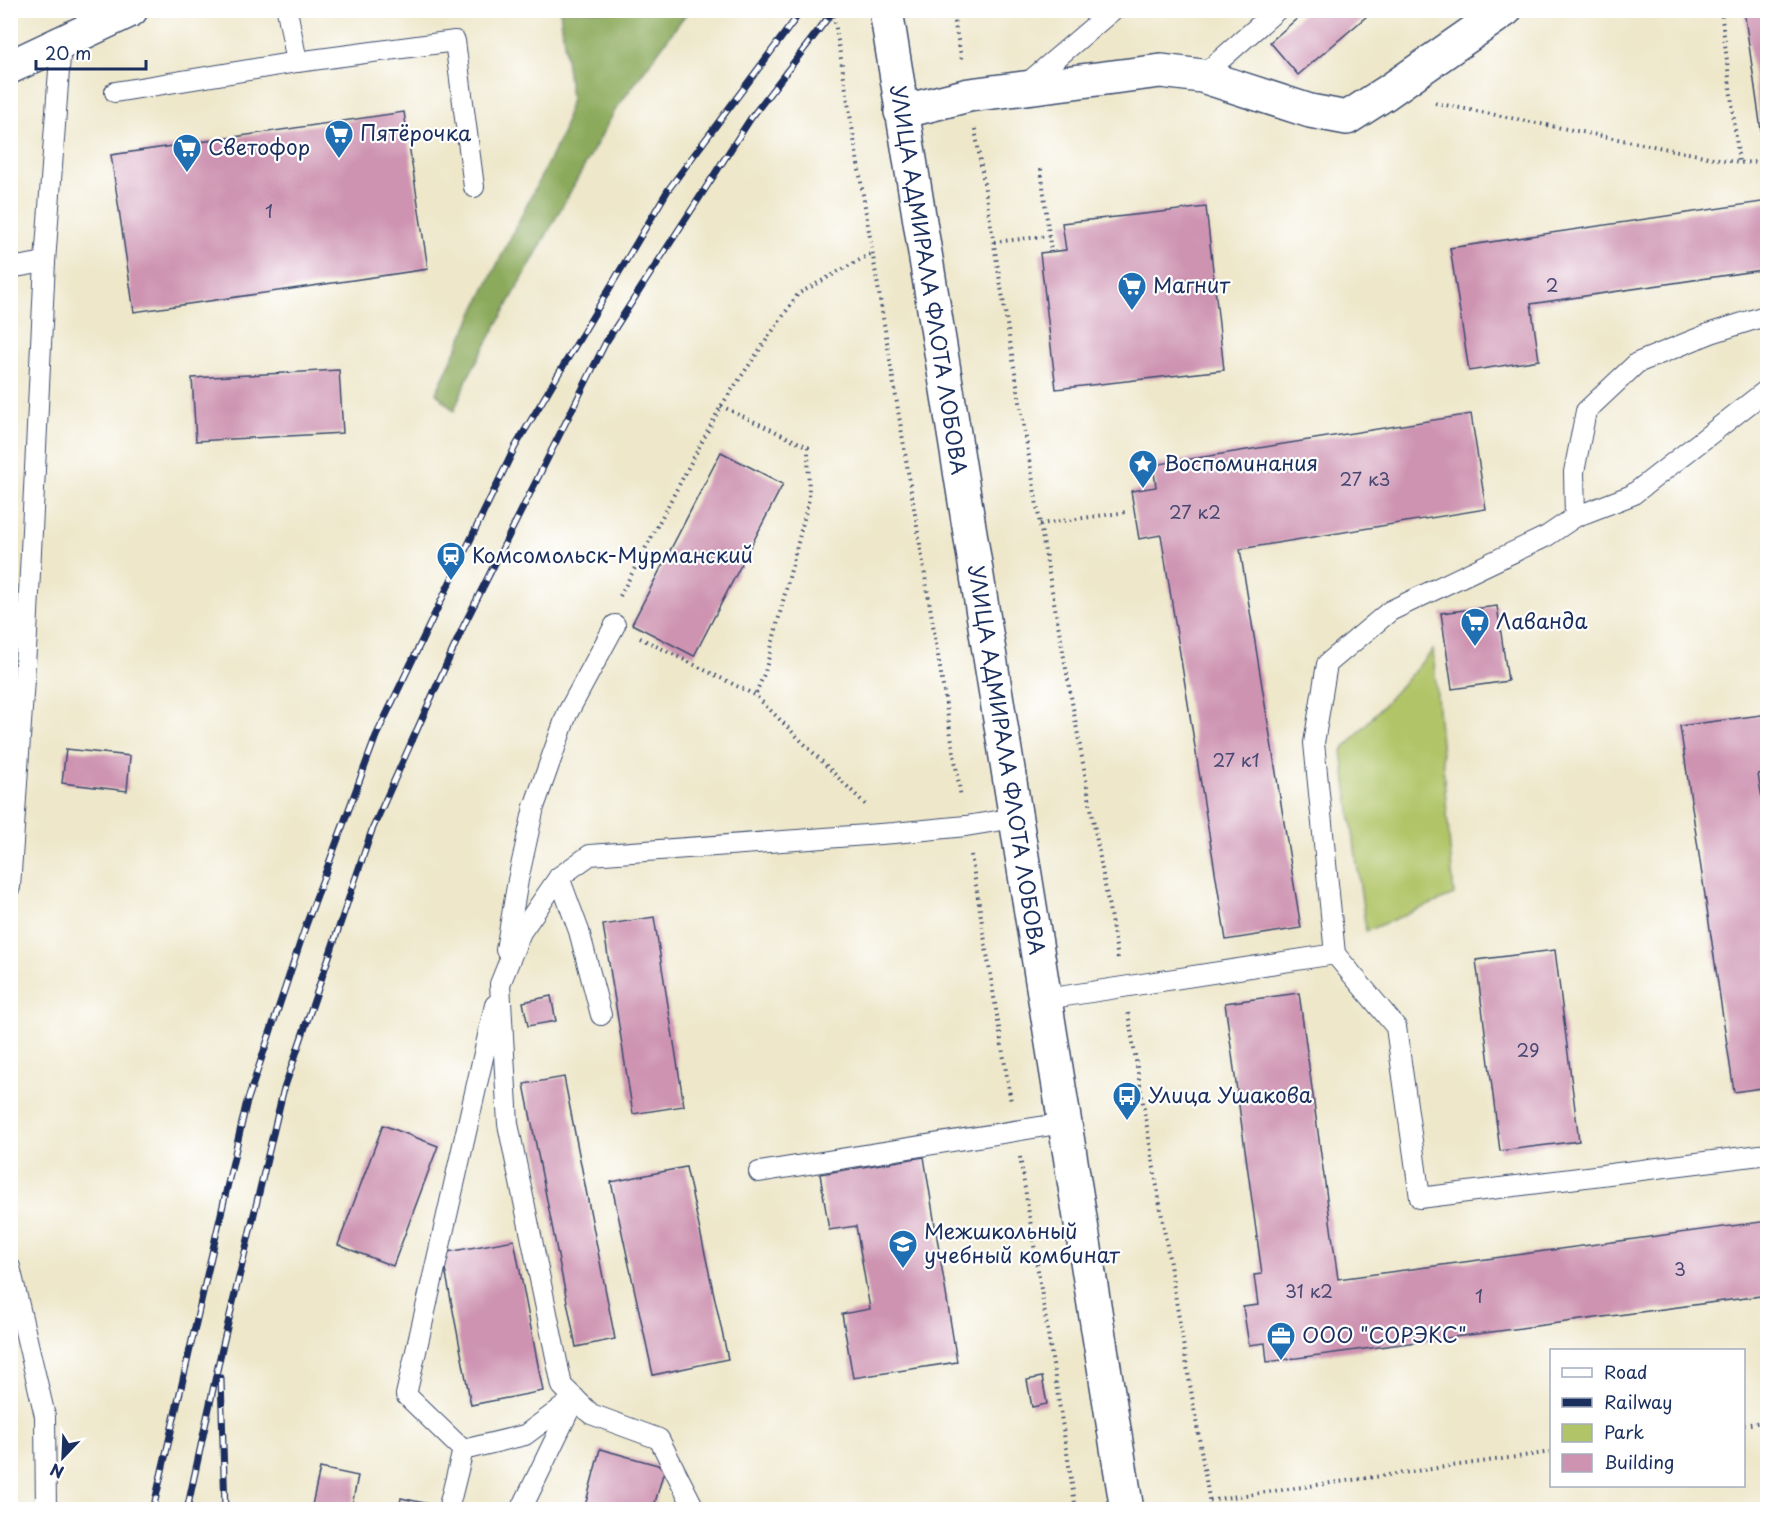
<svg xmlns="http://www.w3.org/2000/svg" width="1778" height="1520" viewBox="0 0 1778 1520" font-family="'Playpen Sans',sans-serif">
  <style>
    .green { fill: #b1c568; stroke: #667a63; stroke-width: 1.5 }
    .forest { fill: #8caa5c; stroke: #546c5d; stroke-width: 1.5 }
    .building { fill: #cd93b1 }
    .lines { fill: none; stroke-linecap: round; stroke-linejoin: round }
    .service-casing { stroke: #3b4b6e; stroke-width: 22 }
    .minor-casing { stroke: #3b4b6e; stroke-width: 36 }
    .tertiary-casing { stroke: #3b4b6e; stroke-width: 36 }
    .path { stroke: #3b4b6e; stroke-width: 4; stroke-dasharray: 1.5 4.5; stroke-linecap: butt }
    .service { stroke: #fff; stroke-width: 20 }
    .minor { stroke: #fff; stroke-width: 33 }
    .tertiary { stroke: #fff; stroke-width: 33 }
    .rail-casing { stroke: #1b2f5e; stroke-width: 7 }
    .rail { stroke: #fff; stroke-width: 4.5; stroke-dasharray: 14; stroke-linecap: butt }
    .labels { text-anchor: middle; stroke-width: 4.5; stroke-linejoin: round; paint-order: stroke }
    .number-label { font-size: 18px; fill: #484873 }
    .poi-label { font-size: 21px; fill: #1b2f5e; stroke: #fff; text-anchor: start }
    .street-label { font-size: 21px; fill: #1b2f5e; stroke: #fff }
  </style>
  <rect width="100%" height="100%" fill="#fff"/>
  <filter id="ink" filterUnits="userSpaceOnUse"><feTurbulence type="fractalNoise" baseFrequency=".0167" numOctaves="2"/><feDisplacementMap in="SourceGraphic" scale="12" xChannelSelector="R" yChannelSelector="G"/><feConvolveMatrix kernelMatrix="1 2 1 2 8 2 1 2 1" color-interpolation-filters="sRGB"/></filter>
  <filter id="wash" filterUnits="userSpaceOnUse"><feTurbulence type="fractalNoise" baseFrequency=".008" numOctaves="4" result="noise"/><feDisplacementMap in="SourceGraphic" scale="24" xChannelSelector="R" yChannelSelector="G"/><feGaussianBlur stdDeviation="1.35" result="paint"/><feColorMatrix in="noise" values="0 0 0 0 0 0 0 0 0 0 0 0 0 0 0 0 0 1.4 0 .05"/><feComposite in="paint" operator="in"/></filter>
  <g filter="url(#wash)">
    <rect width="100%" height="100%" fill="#eee7ca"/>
    <polygon class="green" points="1433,650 1454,895 1366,931 1342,751"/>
    <polygon class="forest" points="560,11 688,11 616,109 468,377 454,411 436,393 482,295 563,132 571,98"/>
    <g id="blocks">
      <g class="building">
        <polygon points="1307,10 1374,10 1298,75 1270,42"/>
        <polygon points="1744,10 1768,10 1768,144 1763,144"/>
        <polygon points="404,112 428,269 134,312 111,155"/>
        <polygon points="1768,201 1768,269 1531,304 1539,360 1469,371 1450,248"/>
        <polygon points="1206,207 1224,370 1056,389 1040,253 1066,250 1062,223"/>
        <polygon points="339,370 343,433 196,441 192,378"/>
        <polygon points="1471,414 1486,509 1240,549 1301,928 1226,940 1161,535 1139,539 1131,491 1156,487 1153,465"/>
        <polygon points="721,452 783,484 694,656 632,624"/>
        <polygon points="1497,606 1508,681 1452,689 1441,613"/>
        <polygon points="1768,714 1768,773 1758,774 1768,836 1768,1087 1734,1092 1680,726"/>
        <polygon points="66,749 130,756 127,791 62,783"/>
        <polygon points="654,917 684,1106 633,1114 603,925"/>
        <polygon points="1555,950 1579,1141 1500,1151 1476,960"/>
        <polygon points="1299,993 1338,1279 1768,1221 1768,1295 1267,1362 1265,1343 1249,1345 1243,1307 1258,1305 1254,1275 1262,1274 1225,1003"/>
        <polygon points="551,996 556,1021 528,1026 523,1002"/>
        <polygon points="564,1077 615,1339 576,1347 524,1084"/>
        <polygon points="383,1125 438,1146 393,1266 338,1245"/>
        <polygon points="924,1157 957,1362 853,1378 842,1314 870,1309 856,1226 829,1230 820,1174"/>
        <polygon points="686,1167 728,1359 653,1375 611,1182"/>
        <polygon points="514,1240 543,1391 471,1405 442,1253"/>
        <polygon points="1042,1377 1047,1404 1032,1407 1027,1380"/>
        <polygon points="600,1449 665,1467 653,1510 584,1510"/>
        <polygon points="320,1468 358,1476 351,1510 311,1510"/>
        <polygon points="401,1498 439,1506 438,1510 399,1510"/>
      </g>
    </g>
  </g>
  <g filter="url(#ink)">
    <use href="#blocks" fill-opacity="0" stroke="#3b4b6e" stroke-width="1.5"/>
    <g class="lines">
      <g class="service-casing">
        <g id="service">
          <polyline points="287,10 297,62 455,41 474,187"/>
          <polyline points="1202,76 1277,10"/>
          <polyline points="1025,85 1113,10"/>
          <polyline points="115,92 297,62"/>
          <polyline points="10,268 45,262"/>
          <polyline points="1575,517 1574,472 1586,411 1637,363 1711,333 1768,315"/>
          <polyline points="559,877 579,931 601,1015"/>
          <polyline points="10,887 27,634 45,262 61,43"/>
          <polyline points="506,950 518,880 534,807 567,714 615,625"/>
          <polyline points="1335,954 1314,743 1327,664 1390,611 1547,536 1575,517 1632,495 1768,389"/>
          <polyline points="1046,999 1335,954 1396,1027 1420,1198 1768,1154"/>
          <polyline points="759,1172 1064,1123"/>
          <polyline points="10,1267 45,1416 46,1510"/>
          <polyline points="463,1450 406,1395 495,1005"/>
          <polyline points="448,1510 463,1450 525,1435 575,1398"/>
          <polyline points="521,1510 574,1400"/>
          <polyline points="695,1510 659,1439 591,1414 562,1386 508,1124 500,984 521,932 559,877 590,855 894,833 966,826 1015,818"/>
        </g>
      </g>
      <g class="minor-casing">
        <g id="minor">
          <polyline points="10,67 131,10"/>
          <polyline points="901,112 969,95 1161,71 1202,76 1310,111 1347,118 1386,93 1505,10"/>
        </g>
      </g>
      <g class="tertiary-casing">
        <polyline id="tertiary" points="886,10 1127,1510"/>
      </g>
      <g class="path">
        <polyline points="833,10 961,797"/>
        <polyline points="952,10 962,60"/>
        <polyline points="1721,10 1739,163"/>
        <polyline points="1435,103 1739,163 1768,161"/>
        <polyline points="975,129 1040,524 1118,958"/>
        <polyline points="1041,169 1049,236"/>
        <polyline points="994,242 1049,236 1051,252"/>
        <polyline points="721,406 808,447 809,499 765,672 755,695"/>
        <polyline points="1040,524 1127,512"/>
        <polyline points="620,596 721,406 798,294 872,253"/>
        <polyline points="640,638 755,695 868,807"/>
        <polyline points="971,855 1011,1102"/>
        <polyline points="1128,1013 1211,1510"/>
        <polyline points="1020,1157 1076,1510"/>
        <polyline points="1744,1425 1768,1421"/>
        <polyline points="1210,1500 1552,1452"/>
      </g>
      <use href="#service" class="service"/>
      <use href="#minor" class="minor"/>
      <use href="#tertiary" class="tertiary"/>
      <g class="rail-casing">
        <g id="rail">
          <polyline points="221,1378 225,1510"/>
          <polyline points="153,1510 246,1105 306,925 376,736 515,447 668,190 802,10"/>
          <polyline points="187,1510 220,1357 283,1092 372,830 464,625 606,342 751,118 834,10"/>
        </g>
      </g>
      <use href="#rail" class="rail"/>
    </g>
  </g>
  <defs>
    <g id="supermarket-pin" transform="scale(1.5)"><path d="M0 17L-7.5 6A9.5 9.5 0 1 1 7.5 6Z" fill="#1f6fb2" stroke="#fff"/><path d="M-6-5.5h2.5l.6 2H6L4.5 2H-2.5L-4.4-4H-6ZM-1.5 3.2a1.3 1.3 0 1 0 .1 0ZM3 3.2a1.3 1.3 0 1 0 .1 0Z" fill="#fff"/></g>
    <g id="sight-pin" transform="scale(1.5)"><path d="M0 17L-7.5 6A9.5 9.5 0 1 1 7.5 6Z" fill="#1f6fb2" stroke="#fff"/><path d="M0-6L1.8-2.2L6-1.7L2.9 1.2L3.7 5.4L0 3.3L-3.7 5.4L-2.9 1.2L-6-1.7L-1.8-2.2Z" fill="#fff"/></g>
    <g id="station-pin" transform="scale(1.5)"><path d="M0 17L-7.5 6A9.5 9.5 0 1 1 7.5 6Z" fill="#1f6fb2" stroke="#fff"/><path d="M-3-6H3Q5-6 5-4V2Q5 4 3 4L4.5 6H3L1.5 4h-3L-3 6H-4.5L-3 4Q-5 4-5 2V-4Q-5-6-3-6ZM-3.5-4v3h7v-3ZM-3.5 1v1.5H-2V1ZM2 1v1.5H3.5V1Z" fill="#fff"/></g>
    <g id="bus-pin" transform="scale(1.5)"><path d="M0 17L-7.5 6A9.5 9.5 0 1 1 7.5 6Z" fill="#1f6fb2" stroke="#fff"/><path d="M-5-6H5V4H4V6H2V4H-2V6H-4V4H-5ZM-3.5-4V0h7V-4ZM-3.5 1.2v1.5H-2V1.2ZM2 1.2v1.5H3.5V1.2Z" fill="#fff"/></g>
    <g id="university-pin" transform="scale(1.5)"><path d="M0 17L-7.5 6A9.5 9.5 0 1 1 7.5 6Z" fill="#1f6fb2" stroke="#fff"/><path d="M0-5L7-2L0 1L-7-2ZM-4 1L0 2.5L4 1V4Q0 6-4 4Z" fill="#fff"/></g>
    <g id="office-pin" transform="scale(1.5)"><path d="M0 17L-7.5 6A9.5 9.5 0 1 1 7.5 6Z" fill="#1f6fb2" stroke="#fff"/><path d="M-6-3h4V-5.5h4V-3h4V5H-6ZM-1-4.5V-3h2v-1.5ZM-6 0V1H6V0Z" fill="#fff"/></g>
  </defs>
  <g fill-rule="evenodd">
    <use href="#supermarket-pin" x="339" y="134"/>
    <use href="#supermarket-pin" x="187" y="148"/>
    <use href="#supermarket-pin" x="1132" y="286"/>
    <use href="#sight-pin" x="1143" y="464"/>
    <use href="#station-pin" x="451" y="556"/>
    <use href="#supermarket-pin" x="1475" y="622"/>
    <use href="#bus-pin" x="1127" y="1096"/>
    <use href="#university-pin" x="903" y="1244"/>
    <use href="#office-pin" x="1281" y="1336"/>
  </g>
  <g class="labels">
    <g class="number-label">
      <text x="269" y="218">1</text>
      <text x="1552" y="292">2</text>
      <text x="1365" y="486">27 к3</text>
      <text x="1195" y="519">27 к2</text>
      <text x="1236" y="767">27 к1</text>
      <text x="1528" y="1057">29</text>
      <text x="1680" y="1276">3</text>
      <text x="1309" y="1298">31 к2</text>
      <text x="1479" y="1303">1</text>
    </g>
    <g class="poi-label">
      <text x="360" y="141">Пятёрочка</text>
      <text x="208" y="155">Светофор</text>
      <text x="1153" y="293">Магнит</text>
      <text x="1164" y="471">Воспоминания</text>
      <text x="472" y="563">Комсомольск-Мурманский</text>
      <text x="1496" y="629">Лаванда</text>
      <text x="1148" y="1103">Улица Ушакова</text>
      <text x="924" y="1239">Межшкольный<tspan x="924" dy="24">учебный комбинат</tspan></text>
      <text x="1302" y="1343">ООО "СОРЭКС"</text>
    </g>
    <g class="street-label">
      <text transform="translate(928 280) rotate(81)" y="7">УЛИЦА АДМИРАЛА ФЛОТА ЛОБОВА</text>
      <text transform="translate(1006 760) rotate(81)" y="7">УЛИЦА АДМИРАЛА ФЛОТА ЛОБОВА</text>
    </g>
  </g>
  <rect width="1778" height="1520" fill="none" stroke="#fff" stroke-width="36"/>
  <rect x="1550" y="1349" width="195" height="138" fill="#ffffff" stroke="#a4acbf" stroke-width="1.5"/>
  <rect x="1562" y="1368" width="30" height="9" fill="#ffffff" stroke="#a4acbf" stroke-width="1.5"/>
  <text x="1604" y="1379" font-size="18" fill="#1b2f5e">Road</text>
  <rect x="1562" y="1398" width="30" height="9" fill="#1b2f5e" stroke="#a4acbf" stroke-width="1.5"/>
  <text x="1604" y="1409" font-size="18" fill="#1b2f5e">Railway</text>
  <rect x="1562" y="1424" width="30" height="18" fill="#b1c568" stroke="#a4acbf" stroke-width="1.5"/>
  <text x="1604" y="1439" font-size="18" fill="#1b2f5e">Park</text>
  <rect x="1562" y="1454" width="30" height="18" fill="#cd93b1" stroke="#a4acbf" stroke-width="1.5"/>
  <text x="1604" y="1469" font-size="18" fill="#1b2f5e">Building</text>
  <g transform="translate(63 1457) rotate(203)" stroke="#ffffff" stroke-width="4.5" paint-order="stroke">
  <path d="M0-4.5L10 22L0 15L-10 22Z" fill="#1b2f5e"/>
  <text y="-9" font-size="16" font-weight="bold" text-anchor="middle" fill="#1b2f5e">N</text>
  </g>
  <path d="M36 60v9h110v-9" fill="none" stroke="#1b2f5e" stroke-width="3"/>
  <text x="45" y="60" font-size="18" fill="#1b2f5e" stroke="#ffffff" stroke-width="4.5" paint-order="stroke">20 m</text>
</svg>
